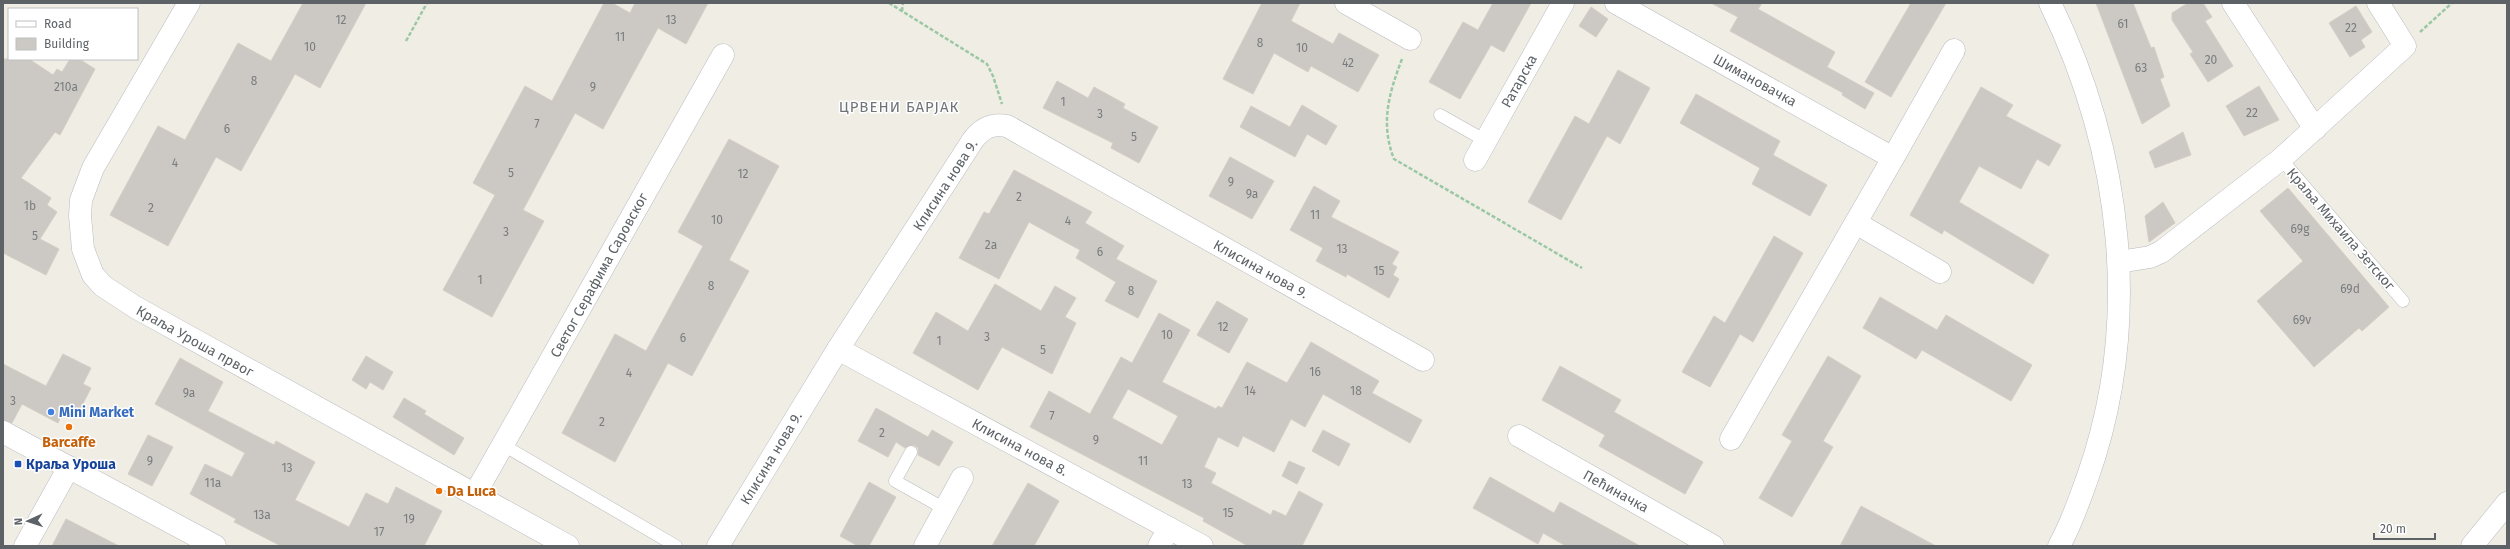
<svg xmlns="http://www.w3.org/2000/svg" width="2510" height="549" viewBox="0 0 2510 549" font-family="'Fira Sans',sans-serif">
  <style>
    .building { fill: #ccc9c5; stroke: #d4cec4; fill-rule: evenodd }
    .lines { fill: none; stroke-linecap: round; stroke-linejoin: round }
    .service-casing { stroke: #b8bbbf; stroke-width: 13 }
    .minor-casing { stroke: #b8bbbf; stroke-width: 23 }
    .tertiary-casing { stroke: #b8bbbf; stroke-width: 23 }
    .path { stroke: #9bc8a4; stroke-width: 2.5; stroke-dasharray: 4 2; stroke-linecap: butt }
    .service { stroke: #fff; stroke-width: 12 }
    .minor { stroke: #fff; stroke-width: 22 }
    .tertiary { stroke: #fff; stroke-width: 22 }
    .shop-dot { fill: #3f7fe0; stroke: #fff; stroke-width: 1.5 }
    .food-dot { fill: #e8710a; stroke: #fff; stroke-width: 1.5 }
    .transit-dot { fill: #1a4fb4; stroke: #fff; stroke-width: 1.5 }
    .labels { text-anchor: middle; stroke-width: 3; stroke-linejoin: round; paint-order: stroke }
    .number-label { font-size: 12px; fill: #797c7e }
    .street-label { font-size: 14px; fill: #5d6266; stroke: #fff }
    .shop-label { font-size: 14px; font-weight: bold; fill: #366cbe; stroke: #fff; text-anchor: start }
    .food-label { font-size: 14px; font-weight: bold; fill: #c56008; stroke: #fff }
    .transit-label { font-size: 14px; font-weight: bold; fill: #164399; stroke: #fff; text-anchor: start }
    .neighbourhood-label { font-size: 15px; letter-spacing: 1px; fill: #6e7478; stroke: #fff }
  </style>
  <rect width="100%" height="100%" fill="#f0ede5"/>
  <g class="building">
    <polygon points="303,3 366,3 320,88 295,74 241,171 216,157 168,246 110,215 158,126 185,140 238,43 271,61"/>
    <polygon points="604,3 612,3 630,13 635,3 708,3 686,44 658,28 603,129 575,113 523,210 544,221 492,317 443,290 495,195 473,183 525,86 552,101"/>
    <polygon points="1262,3 1300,3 1291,21 1333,44 1339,33 1379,55 1358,92 1311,66 1308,72 1274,53 1253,94 1223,79"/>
    <polygon points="1493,3 1531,3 1504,52 1491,45 1460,99 1429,82 1463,22 1478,30"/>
    <polygon points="1711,3 1762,3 1758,9 1835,52 1827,67 1874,93 1865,109 1842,95 1843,93 1730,31 1738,17"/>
    <polygon points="1911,3 1946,3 1891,97 1865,82"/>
    <polygon points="2096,3 2133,3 2151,48 2154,47 2164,77 2160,79 2170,106 2142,124"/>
    <polygon points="2188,3 2203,3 2212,17 2205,21 2233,66 2208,82 2190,54 2193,52 2172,20 2172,13"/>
    <polygon points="2356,6 2372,32 2361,40 2365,47 2350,57 2329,23"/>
    <polygon points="1591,7 1608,19 1596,37 1579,26"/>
    <polygon points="3,59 29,59 53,75 57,69 62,72 70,59 79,59 95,69 60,135 55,132 21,178 51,198 47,205 57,212 40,239 59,249 46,275 3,253"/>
    <polygon points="1618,70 1650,88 1620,144 1607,136 1561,220 1528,202 1575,116 1589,124"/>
    <polygon points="1057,81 1088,98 1094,87 1125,104 1123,108 1158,127 1139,163 1111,148 1113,143 1043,108"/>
    <polygon points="2259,86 2279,120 2244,136 2226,106"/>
    <polygon points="1981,87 2013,105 2006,116 2061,145 2049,166 2037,159 2021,189 1979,166 1959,202 2049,255 2033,284 1944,230 1942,234 1910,215"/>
    <polygon points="1696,94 1780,141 1773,155 1827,185 1810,216 1752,184 1760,168 1680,123"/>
    <polygon points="1302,105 1337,126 1326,145 1307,134 1295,157 1240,127 1251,106 1290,127"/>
    <polygon points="2183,132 2191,155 2155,168 2149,152"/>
    <polygon points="729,139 779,166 729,260 749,271 692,376 668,363 615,462 562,433 615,334 646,351 703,246 678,232"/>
    <polygon points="1230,157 1274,181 1252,219 1209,196"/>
    <polygon points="1014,170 1092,212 1085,223 1124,246 1116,259 1157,281 1138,318 1105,301 1116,282 1076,258 1080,250 1029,222 999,279 959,258 984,212 989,214"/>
    <polygon points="1314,186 1340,201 1331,217 1399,252 1392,264 1397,267 1393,275 1399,279 1389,298 1347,274 1346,277 1316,261 1323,248 1290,230"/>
    <polygon points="2288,188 2389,307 2362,331 2359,328 2314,367 2257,301 2303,261 2260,211"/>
    <polygon points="2163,202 2175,223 2149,242 2145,216"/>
    <polygon points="1774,236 1803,253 1753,342 1740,334 1710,387 1682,372 1714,316 1725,323"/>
    <polygon points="995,284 1041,311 1055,286 1076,298 1065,317 1076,323 1052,374 1002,347 978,390 913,353 936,312 968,331"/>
    <polygon points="1880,297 1937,330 1946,315 2032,365 2011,401 1922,350 1916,359 1863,328"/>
    <polygon points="1217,301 1248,319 1229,353 1197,335"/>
    <path d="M1159,313L1190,330L1162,382L1216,409L1218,406L1222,408L1247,362L1287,383L1311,342L1379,381L1372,393L1422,420L1410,443L1323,394L1305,427L1291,419L1274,452L1243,436L1238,447L1218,437L1204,467L1216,473L1211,483L1271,515L1273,510L1286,516L1299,491L1323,504L1302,546H1248L1203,521L1204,518L1030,427L1049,391L1090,414L1121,357L1132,363ZM1128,389L1178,416L1162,445L1112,418Z"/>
    <polygon points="63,354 91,368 83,384 91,388 75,419 63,412 58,423 22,404 12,423 3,420 3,364 46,386"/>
    <polygon points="366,356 393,372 383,390 370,382 366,389 352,380"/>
    <polygon points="1828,356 1861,376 1823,441 1833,447 1792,517 1759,498 1792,441 1782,435"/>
    <polygon points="180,358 223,382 208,411 274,445 276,441 315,462 295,500 349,527 366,493 388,504 396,487 442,511 424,546 281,546 234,522 236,519 190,494 205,464 232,477 245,453 155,404"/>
    <polygon points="1560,366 1621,400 1614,412 1703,462 1685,494 1599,446 1605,435 1542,400"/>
    <polygon points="404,398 426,411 424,414 464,438 454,455 393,417"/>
    <polygon points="876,408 928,437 932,430 953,442 939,466 918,455 918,448 914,445 905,448 896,442 888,457 858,441"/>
    <polygon points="1323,430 1350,444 1339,466 1312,451"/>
    <polygon points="148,435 173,447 152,486 128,474"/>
    <polygon points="1289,461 1305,468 1297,484 1282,476"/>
    <polygon points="1490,477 1554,513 1560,502 1640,546 1566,546 1543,533 1538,544 1473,508"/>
    <polygon points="869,482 896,497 869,546 858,546 840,536"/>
    <polygon points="1028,483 1059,501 1034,546 992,546"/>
    <polygon points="1861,506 1936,546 1840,546"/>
    <polygon points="66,519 119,546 52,546"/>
  </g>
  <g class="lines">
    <g class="service-casing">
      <g id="service">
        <polyline points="1440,115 1486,141"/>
        <polyline points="2281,159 2403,301"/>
        <polyline points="503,445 676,546"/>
        <polyline points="911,452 895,481 945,509"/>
      </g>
    </g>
    <g class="minor-casing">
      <g id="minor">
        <polyline points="189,3 93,168 81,200 80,216 83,249 93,275 103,286 135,307 568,546"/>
        <polyline points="1346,3 1410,39"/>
        <polyline points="1616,3 1893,158 1731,439"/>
        <polyline points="2233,3 2315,129"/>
        <polyline points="1893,158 1954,50"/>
        <polyline points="1475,160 1563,3"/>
        <polyline points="1856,223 1940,272"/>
        <polyline points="2119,262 2150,257 2161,252 2281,159 2405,46 2378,3"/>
        <polyline points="838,349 1202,546"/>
        <polyline points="1519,436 1713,546"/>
        <polyline points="475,494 723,55"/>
        <polyline points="25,546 69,467"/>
        <path d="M718,546L838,349L973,140C982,128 992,123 1007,126L1423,360"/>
        <polyline points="925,546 962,478"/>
        <polyline points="1159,546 1169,528"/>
      </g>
    </g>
    <g class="tertiary-casing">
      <g id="tertiary">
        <path d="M2050,3C2122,151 2143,322 2087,479C2079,501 2071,525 2059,546"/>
        <polyline points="3,432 215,546"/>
        <polyline points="2472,546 2507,503"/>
      </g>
    </g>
    <g class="path">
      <polyline points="889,3 987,64 993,76 1002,104"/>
      <polyline points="902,11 903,3"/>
      <polyline points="2420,32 2452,3"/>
      <polyline points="406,41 427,3"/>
      <path d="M1402,59C1389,93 1380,123 1394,159L1582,268"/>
    </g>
    <use href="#service" class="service"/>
    <use href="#minor" class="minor"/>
    <use href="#tertiary" class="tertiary"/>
  </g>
  <circle class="shop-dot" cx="51" cy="412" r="4"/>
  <g class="food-dot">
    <circle cx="69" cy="427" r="4"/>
    <circle cx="439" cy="491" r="4"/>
  </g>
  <rect class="transit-dot" x="14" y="460" width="8" height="8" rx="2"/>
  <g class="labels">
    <g class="number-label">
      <text x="341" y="24">12</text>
      <text x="671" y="24">13</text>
      <text x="2123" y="28">61</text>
      <text x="2351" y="32">22</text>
      <text x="620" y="41">11</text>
      <text x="1260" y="47">8</text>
      <text x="310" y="51">10</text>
      <text x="1302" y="52">10</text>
      <text x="2211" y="64">20</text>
      <text x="1348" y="67">42</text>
      <text x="2141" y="72">63</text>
      <text x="254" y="85">8</text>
      <text x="66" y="91">210a</text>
      <text x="593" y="91">9</text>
      <text x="1063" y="106">1</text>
      <text x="2252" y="117">22</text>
      <text x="1100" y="118">3</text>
      <text x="537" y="128">7</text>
      <text x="227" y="133">6</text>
      <text x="1134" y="141">5</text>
      <text x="175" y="167">4</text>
      <text x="511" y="177">5</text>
      <text x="743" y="178">12</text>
      <text x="1231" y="186">9</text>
      <text x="1252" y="198">9a</text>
      <text x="1019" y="201">2</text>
      <text x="30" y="210">1b</text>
      <text x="151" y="212">2</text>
      <text x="1315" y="219">11</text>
      <text x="717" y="224">10</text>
      <text x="1068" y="225">4</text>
      <text x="2300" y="233">69g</text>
      <text x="506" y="236">3</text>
      <text x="35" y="240">5</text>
      <text x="991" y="249">2a</text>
      <text x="1342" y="253">13</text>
      <text x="1100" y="256">6</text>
      <text x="1379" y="275">15</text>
      <text x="480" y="284">1</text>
      <text x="711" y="290">8</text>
      <text x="2350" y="293">69d</text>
      <text x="1131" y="295">8</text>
      <text x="2302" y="324">69v</text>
      <text x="1223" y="331">12</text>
      <text x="1167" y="339">10</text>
      <text x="987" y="341">3</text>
      <text x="683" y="342">6</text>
      <text x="939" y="345">1</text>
      <text x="1043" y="354">5</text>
      <text x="1315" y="376">16</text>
      <text x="629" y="377">4</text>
      <text x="1250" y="395">14</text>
      <text x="1356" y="395">18</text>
      <text x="189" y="397">9a</text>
      <text x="13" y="405">3</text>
      <text x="1052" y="420">7</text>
      <text x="602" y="426">2</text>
      <text x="882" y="437">2</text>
      <text x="1096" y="444">9</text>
      <text x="150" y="465">9</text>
      <text x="1143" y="465">11</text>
      <text x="287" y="472">13</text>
      <text x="213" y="487">11a</text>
      <text x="1187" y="488">13</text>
      <text x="1228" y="517">15</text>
      <text x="262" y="519">13a</text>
      <text x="409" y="523">19</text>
      <text x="379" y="536">17</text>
    </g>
    <g class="street-label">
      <text transform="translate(1755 80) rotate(29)" y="5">Шимановачка</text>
      <text transform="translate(1519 81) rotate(-61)" y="5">Ратарска</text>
      <text transform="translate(945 185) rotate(-57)" y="5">Клисина нова 9.</text>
      <text transform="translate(2341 229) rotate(49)" y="5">Краља Михаила Зетског</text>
      <text transform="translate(1261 269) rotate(29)" y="5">Клисина нова 9.</text>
      <text transform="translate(599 275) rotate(-61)" y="5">Светог Серафима Саровског</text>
      <text transform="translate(195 341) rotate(29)" y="5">Краља Уроша првог</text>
      <text transform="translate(1020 447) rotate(28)" y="5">Клисина нова 8.</text>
      <text transform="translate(771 458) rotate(-59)" y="5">Клисина нова 9.</text>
      <text transform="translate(1616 491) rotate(29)" y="5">Пећиначка</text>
    </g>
    <g class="shop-label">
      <text x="59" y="417">Mini Market</text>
    </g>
    <g class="food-label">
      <text x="69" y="447">Barcaffe</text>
      <text x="447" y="496" text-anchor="start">Da Luca</text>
    </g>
    <g class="transit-label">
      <text x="26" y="469">Краља Уроша</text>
    </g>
    <g class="neighbourhood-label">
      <text x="899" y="112">ЦРВЕНИ БАРЈАК</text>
    </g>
  </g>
  <rect width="2510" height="549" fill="none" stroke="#5d6266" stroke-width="8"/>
  <rect x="8" y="8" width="130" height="52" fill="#ffffff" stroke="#bec0c2"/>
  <rect x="16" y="21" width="20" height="6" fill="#ffffff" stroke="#bec0c2"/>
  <text x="44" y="28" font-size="12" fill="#5d6266">Road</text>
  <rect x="16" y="38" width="20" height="12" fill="#ccc9c5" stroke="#bec0c2"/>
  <text x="44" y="48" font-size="12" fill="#5d6266">Building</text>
  <g transform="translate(28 521) rotate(267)" stroke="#ffffff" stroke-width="3" paint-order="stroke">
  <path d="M0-3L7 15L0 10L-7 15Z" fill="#5d6266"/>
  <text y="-6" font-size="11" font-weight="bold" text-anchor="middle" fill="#5d6266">N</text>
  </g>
  <path d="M2374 533v6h61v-6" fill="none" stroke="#5d6266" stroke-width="2"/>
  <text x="2380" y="533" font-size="12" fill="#5d6266" stroke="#ffffff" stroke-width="3" paint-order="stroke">20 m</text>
</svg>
